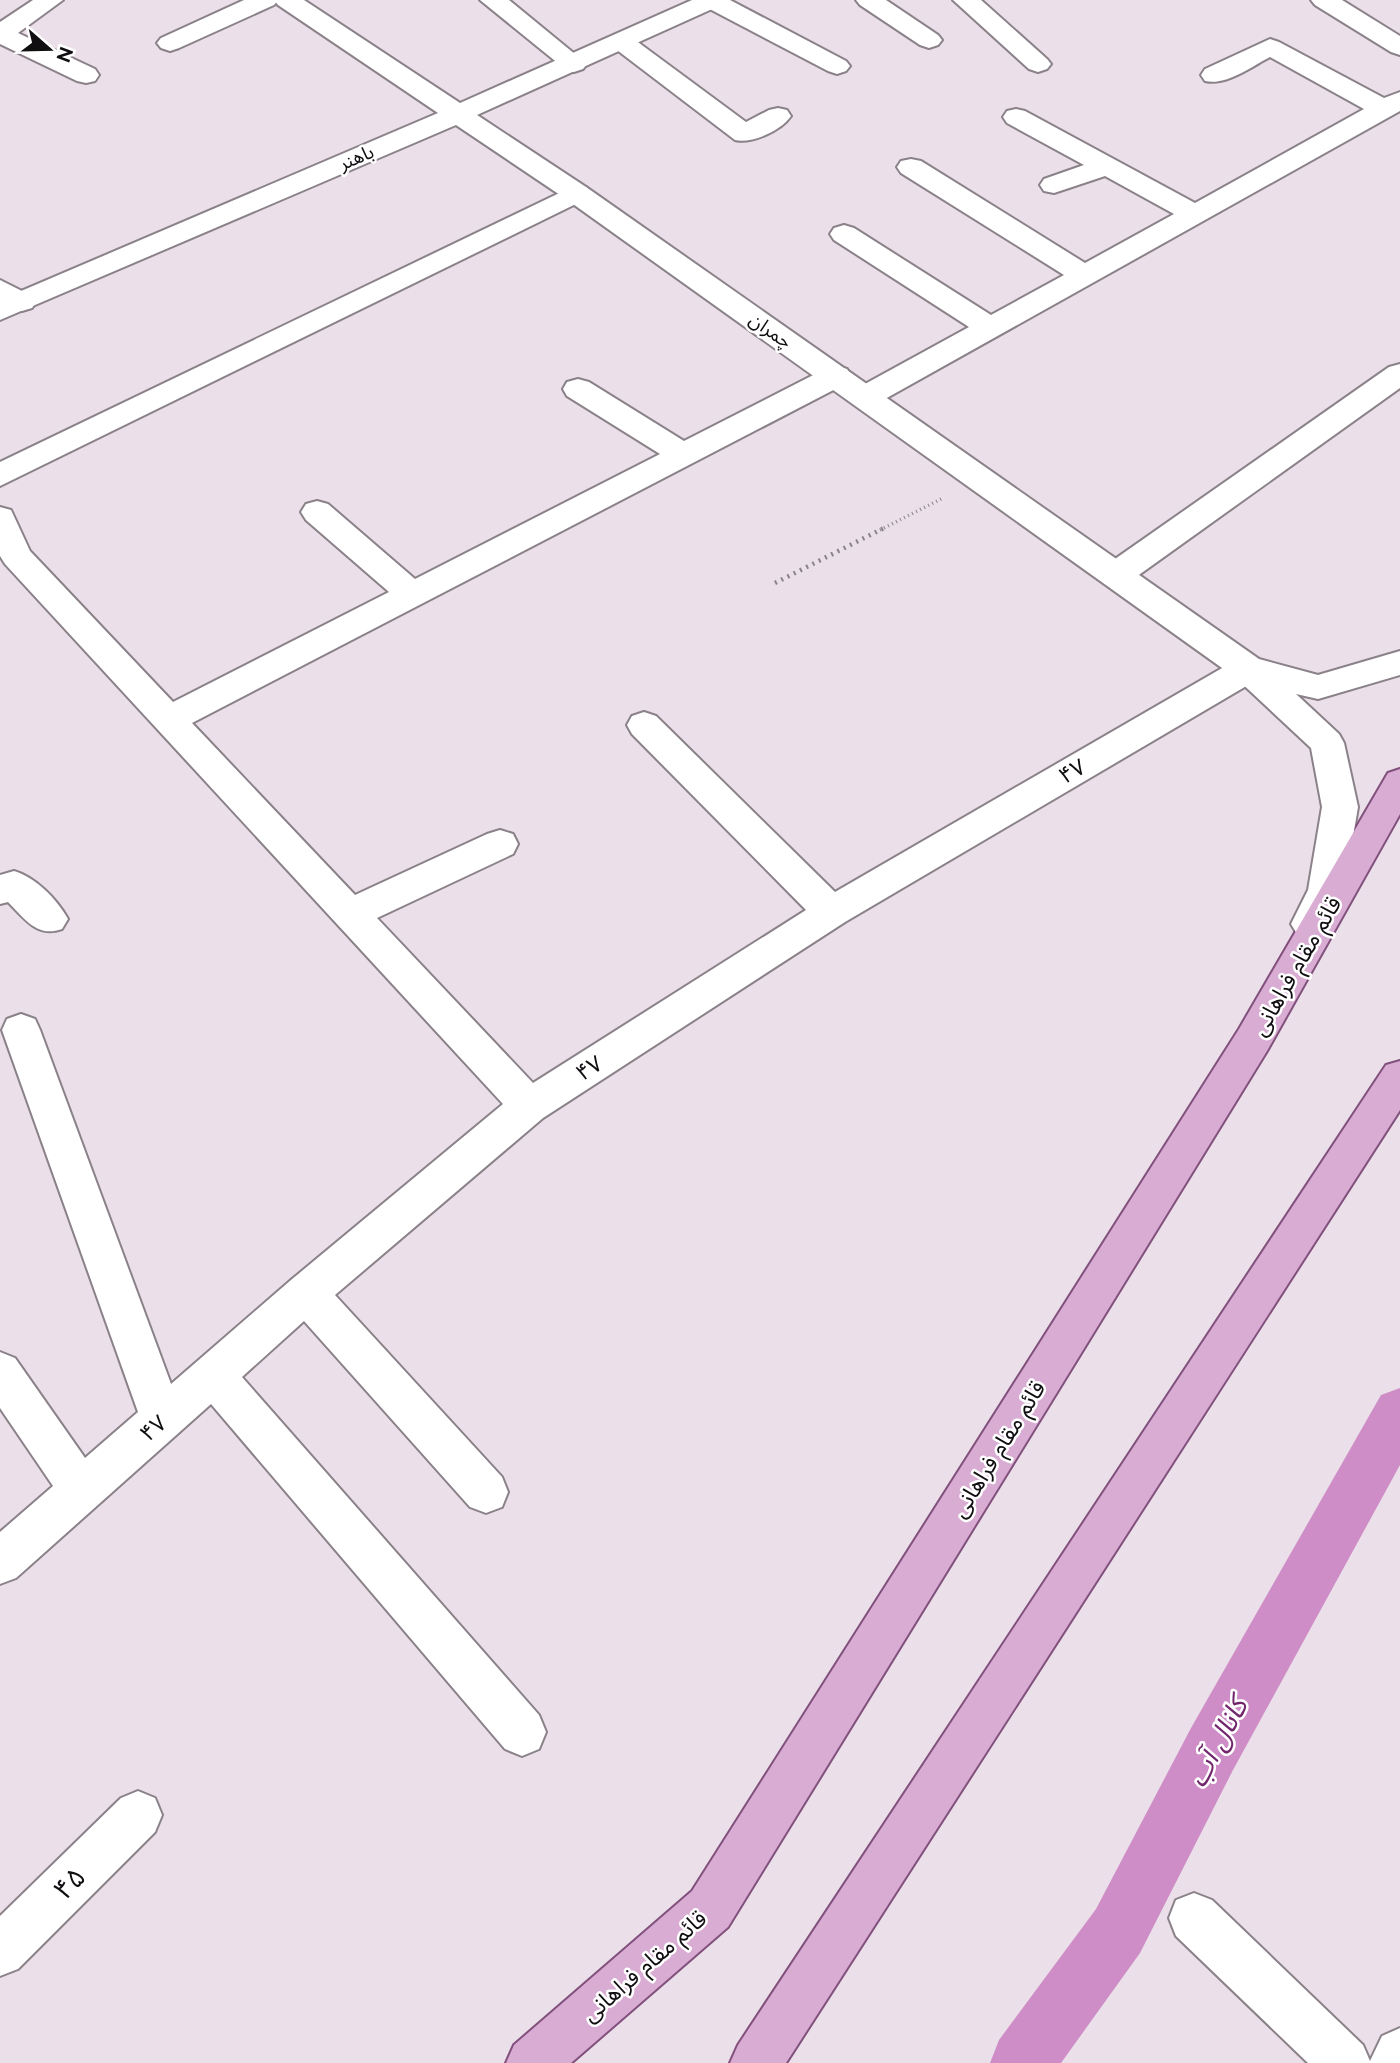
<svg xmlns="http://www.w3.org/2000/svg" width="1400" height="2063" viewBox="0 0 1400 2063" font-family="Raleway,'Noto Sans Arabic',sans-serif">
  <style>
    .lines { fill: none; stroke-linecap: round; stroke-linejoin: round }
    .canal { fill: #ce8dc6; fill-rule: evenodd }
    .street-casing { stroke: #8a8189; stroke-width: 4 }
    .secondary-casing { stroke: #8a8189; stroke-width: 4 }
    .primary-casing { stroke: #81507c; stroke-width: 4 }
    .path-far1 { stroke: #8b838a; stroke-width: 3.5; stroke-dasharray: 1 3.5; stroke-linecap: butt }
    .path { stroke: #8b838a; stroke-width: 4.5; stroke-dasharray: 2 5; stroke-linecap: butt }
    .street { fill: #fff; fill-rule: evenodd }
    .secondary { fill: #fff; fill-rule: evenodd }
    .primary { fill: #d8acd3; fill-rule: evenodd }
    .labels { text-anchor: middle; stroke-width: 5; stroke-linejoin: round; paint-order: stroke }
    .far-street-label { font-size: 19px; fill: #110e11; stroke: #fff }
    .street-label { font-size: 23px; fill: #110e11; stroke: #fff }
    .near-water-label { font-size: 28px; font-style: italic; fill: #72266c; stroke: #fff }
    .near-street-label { font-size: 28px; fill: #110e11; stroke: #fff }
  </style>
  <rect width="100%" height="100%" fill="#ebe0e9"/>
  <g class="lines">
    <polygon class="canal" points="1400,1388 1400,1465 1233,1770 1140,1953 1061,2063 990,2063 999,2040 1096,1909 1191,1728 1381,1395"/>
    <g class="street-casing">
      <g id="street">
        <polygon points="33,0 63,0 18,33 95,69 99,75 95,81 86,83 77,81 0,44 0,22"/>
        <polygon points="244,0 278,0 274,5 179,48 170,51 161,48 157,43 161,38"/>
        <polygon points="480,0 509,0 587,64 583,69 574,72 565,69"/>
        <polygon points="698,0 730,0 846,61 850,66 846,71 837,74 828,71 702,5"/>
        <polygon points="856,0 886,0 938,35 942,40 938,45 929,48 920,45 860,5"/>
        <polygon points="953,0 981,0 1047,59 1051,64 1047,69 1038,72 1029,69"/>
        <polygon points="1311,0 1342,0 1400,36 1400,55 1391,52 1315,5"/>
        <path d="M622,34L631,37L746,122L769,110L778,108L787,110L791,116C781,131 751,144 735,140L613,47L609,42L613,37Z"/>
        <path d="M1270,39L1279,42L1384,98L1400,92V111L876,404L865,407L854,404L850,397L854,390L969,327L834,240L830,234L834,228L844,225L854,228L991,315L1064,275L901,173L897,167L901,161L911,159L921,161L1085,263L1174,214L1105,176L1054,193L1044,191L1040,185L1044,179L1084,165L1007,123L1003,117L1007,111L1016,109L1025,111L1195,203L1364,109L1270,57C1251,67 1226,86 1205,81L1201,75L1205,69Z"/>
        <polygon points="576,185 586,187 590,193 586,199 0,486 0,462"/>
        <polygon points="0,280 32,296 36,302 32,308 22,311 0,301"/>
        <polygon points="1400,364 1400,388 1129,582 1117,585 1105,582 1101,574 1105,566 1389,367"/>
        <polygon points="836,366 847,369 851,376 847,383 192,723 355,895 487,834 500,830 513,834 518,844 513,854 377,918 533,1083 806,910 632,734 627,725 632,716 644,712 656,716 835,892 1236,660 1248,657 1260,660 1265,669 1260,678 845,922 543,1118 335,1295 502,1477 508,1492 502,1507 486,1513 470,1507 304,1321 242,1377 539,1715 546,1732 539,1749 522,1756 505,1749 211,1404 16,1578 0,1584 0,1532 53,1486 0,1408 0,1352 15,1358 85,1458 138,1412 2,1030 7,1019 21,1014 35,1019 40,1030 171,1384 291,1280 503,1104 5,564 0,556 0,507 11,510 30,551 173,702 389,592 306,520 301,512 306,504 317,501 328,504 415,579 660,454 567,396 563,389 567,382 578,379 589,382 684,441 825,369"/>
        <path d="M14,871C35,877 57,899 68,919L62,929C37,938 25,919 8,902L0,904V875Z"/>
        <polygon points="138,1791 155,1798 162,1815 155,1832 18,1969 0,1976 0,1916 121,1798"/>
        <polygon points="1194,1893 1212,1900 1363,2045 1370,2061 1382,2036 1400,2028 1400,2063 1308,2063 1176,1936 1169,1918 1176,1900"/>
      </g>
    </g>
    <g class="secondary-casing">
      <polygon id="secondary" points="274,0 304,0 460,103 692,0 725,0 721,5 477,115 586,187 1259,659 1318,675 1400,651 1400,675 1318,699 1296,694 1339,734 1344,743 1358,807 1344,890 1323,934 1310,939 1297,934 1291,924 1308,890 1322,807 1311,748 1236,678 566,199 456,125 0,320 0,300 438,113 278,5"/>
    </g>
    <g class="primary-casing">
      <g id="primary">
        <polygon points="1400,769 1400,814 1267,1051 728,1927 571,2063 506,2063 514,2045 692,1891 1239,1029 1388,773"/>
        <polygon points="1400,1061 1400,1110 786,2063 730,2063 738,2045 1386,1065"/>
      </g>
    </g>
    <polyline class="path-far1" points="880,530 943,498"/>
    <polyline class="path" points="775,583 884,528"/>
    <use href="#street" class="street"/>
    <use href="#secondary" class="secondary"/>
    <use href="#primary" class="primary"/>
  </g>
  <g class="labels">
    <g class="far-street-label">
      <text transform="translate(356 157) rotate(-23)" y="7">باهنر</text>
      <text transform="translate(771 330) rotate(35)" y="7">چمران</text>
    </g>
    <g class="street-label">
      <text transform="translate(1072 771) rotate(-30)" y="8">۴۷</text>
      <text transform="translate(1296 966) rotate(-60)" y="8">قائم مقام فراهانی</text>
      <text transform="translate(589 1068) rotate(-33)" y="8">۴۷</text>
      <text transform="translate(153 1428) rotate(-41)" y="8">۴۷</text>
      <text transform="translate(998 1449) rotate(-58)" y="8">قائم مقام فراهانی</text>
      <text transform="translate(644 1966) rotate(-41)" y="8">قائم مقام فراهانی</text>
    </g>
    <g class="near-water-label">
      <text transform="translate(1217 1742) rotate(-62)" y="10">کانال آب</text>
    </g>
    <g class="near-street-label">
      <text transform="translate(69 1883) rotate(-45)" y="10">۴۵</text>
    </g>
  </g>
  <g transform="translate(49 49) rotate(110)" stroke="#ffffff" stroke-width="5" paint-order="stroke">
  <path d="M0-5L12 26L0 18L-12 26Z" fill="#110e11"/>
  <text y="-10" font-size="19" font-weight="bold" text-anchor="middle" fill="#110e11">N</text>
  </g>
</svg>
